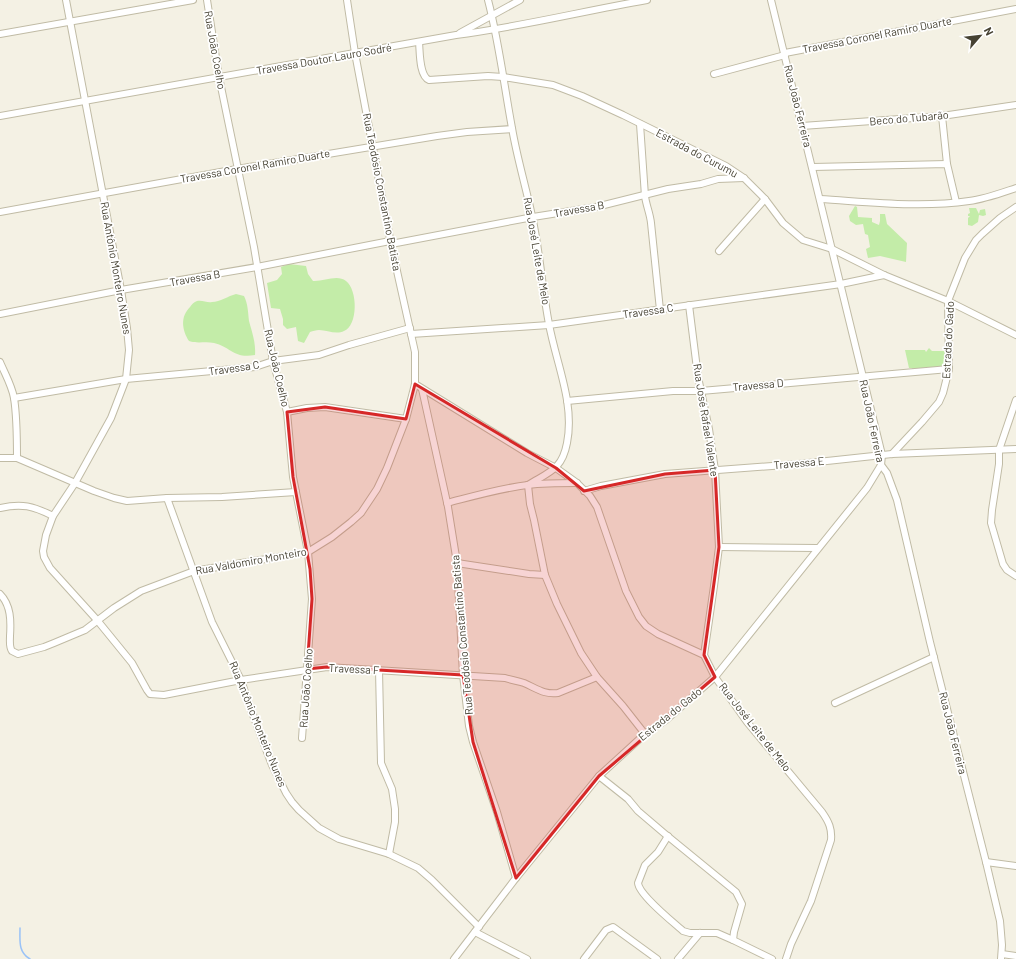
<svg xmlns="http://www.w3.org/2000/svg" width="1016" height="959" viewBox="0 0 1016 959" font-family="Barlow,sans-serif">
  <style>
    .green { fill: #c3eca8 }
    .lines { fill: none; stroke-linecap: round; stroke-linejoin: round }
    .stream { stroke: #99c2f7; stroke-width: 1.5 }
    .minor-casing { stroke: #c0bba5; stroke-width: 8 }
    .minor { stroke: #fff; stroke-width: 6 }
    .marked { fill: #d62828; fill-opacity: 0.2; stroke: #d62828; stroke-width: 3; stroke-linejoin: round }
    .labels { text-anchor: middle; stroke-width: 3.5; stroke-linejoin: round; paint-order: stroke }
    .street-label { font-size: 11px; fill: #464233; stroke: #fff }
  </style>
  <rect width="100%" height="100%" fill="#f4f1e4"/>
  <g class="green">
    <polygon points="855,206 857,207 858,217 872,218 872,222 879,225 880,221 880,214 885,214 887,224 907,243 906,262 880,256 868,258 866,249 870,247 868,235 865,234 863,224 856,225 850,221 849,216"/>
    <polygon points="969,208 976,208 979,214 980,210 985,209 986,215 983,216 979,215 978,222 972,226 968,225 968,218 970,216 968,216 968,214 970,213"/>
    <path d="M289,264L306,266L308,274L313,281C323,282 337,274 346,281C358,290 358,326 344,331C336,335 327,330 319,330C316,330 313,331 310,332L304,343L298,341L296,327L287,329L283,325V319L280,309L271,308L267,283L277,280L282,274L281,267Z"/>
    <path d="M236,294L244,296C248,304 248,312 249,321C252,332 256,343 255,355C234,359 231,347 214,343C205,341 198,344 189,341C182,330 180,317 190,307C192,304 194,302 197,301C203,300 207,303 212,302C220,302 228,296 236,294Z"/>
    <polygon points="929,348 932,351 946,351 946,367 933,369 929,367 927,368 919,368 918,371 913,371 912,368 909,368 905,350 925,350 926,352"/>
  </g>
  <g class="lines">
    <path class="stream" d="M20,928C20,941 18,952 30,959"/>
    <g class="minor-casing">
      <g id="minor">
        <path d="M66,0L121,290L127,328L129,350L126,379L111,418L75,483L53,516L46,535L43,551L44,557L50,568L97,620L132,663L147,690L150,694L164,695L241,680L327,667L505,678C511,680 518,681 524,683C536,688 544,695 558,693L597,677"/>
        <polyline points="207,0 219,77 254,247 273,361 287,412 293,477 308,552 312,599 302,738"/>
        <path d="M488,0C499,42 504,85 512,128C517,158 526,187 532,216C540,252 542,288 549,324C556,363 575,403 567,443C562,470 549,472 528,485"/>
        <polyline points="460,33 520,0"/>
        <polyline points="0,34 193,0"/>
        <path d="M419,42C420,52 419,76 429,80L488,76L503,77L553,85L582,96L623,115L726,166L744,178L765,199L783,223L803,240L832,249L884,275L948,301L1016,335"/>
        <polyline points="785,53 1016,9"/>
        <polyline points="714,74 785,55"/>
        <path d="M0,116L456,35C520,27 583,11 647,0"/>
        <polyline points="942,116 947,164"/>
        <path d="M640,124L645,196C646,205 650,213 651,223L660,310"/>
        <polyline points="802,126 942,116 1016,105"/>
        <polyline points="813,167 947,164 956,202"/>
        <path d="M820,199C870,202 920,208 969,201C985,199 1001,193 1016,188"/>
        <polyline points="0,212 237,169 437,136 467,132 512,129"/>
        <polyline points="391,244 533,217 596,207 668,189 701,184 718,179 744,178"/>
        <polyline points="719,251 765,199"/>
        <polyline points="689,305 698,377 709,429 715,470 719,547 714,586 704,655"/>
        <polyline points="0,314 121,290 257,267 390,241"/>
        <polyline points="411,334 549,325 841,284 884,275"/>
        <path d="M0,362C5,374 12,386 14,398C17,417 17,439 17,458"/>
        <path d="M415,384L527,453L556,468L577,483L590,496L597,507L626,591L639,617L646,626L658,634L704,655L715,677L747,722L822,812C829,822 832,829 831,840L811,901L791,944L786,959"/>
        <polyline points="422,389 448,507 457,563 463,675 469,726 473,742 497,812 516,878"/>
        <polyline points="14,398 126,379 255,367 273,361 319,355 349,345 410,328"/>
        <polyline points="1016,400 999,450 999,464 992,510 991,523 1003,564 1007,570 1016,576"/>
        <polyline points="567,401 673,391 701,391 949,369"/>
        <polyline points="287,412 307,408 325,407 406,419"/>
        <polyline points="892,454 922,422 939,402 943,393 949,369 948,301 965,258 976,240 982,234 1000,218 1016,207"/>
        <polyline points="0,458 17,458 94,491 114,498 127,501 167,498 222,497 296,492"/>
        <polyline points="881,465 887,473 897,500 930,642 986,862 1000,921 1002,945 1001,959"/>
        <polyline points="528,485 530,504 534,520 545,575 557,604 581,653 597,677 623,706 645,734"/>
        <polyline points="584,491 601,486 665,474 799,464 892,454 1016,449"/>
        <polyline points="167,498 212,622 241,680 250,707 272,765 286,793 292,802 299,810 319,828 339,839 389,854 418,868 432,880 479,927"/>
        <path d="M447,503C474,496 501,488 528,485C544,483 561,483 577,483"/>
        <path d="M0,508C22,503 33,506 53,516"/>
        <polyline points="719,547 817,548"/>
        <polyline points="457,563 529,574 545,575"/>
        <path d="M0,594C11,605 11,621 10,636C10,641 9,647 12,651L18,654L44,647L54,643L85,630L114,608L141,591L194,571L308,552L332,537L351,522L361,513L377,489L387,468L406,419L415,384V352L391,244L355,53L347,0"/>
        <polyline points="379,670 381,763 392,789 395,809 395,822 389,854"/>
        <polyline points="835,703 934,657"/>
        <polyline points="599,776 628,799 638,811 665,834 736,892 742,904 734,932 733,940 772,959"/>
        <path d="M668,836L658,852L645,865L638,883C639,895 673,922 683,931L690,933H717L733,940"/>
        <polyline points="986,862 1016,866"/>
        <polyline points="475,932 527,959"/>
        <polyline points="1002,954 1016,956"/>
        <polyline points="454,959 516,878 599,776 645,734 666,720 715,677 867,488 881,465 882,455 771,0"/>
        <polyline points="584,959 606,930 613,927 657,959"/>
        <polyline points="678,959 700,933"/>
      </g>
    </g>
    <use href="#minor" class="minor"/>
  </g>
  <path class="marked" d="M415,384L556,468L584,491L665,474L715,470L719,547L704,655L715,677L599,776L516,878L473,742L463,675L327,667L307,669L312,599L310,569L293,477L287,412L325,407L406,419Z"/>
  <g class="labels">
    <g class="street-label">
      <text transform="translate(877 35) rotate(-11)" y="4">Travessa Coronel Ramiro Duarte</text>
      <text transform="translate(215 50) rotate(80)" y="4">Rua João Coelho</text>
      <text transform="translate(324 59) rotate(-10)" y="4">Travessa Doutor Lauro Sodré</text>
      <text transform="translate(798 106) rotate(76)" y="4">Rua João Ferreira</text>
      <text transform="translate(909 118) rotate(-5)" y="4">Beco do Tubarão</text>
      <text transform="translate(697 153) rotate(28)" y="4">Estrada do Curumu</text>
      <text transform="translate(255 166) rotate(-10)" y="4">Travessa Coronel Ramiro Duarte</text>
      <text transform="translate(382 192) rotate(79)" y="4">Rua Teodósio Constantino Batista</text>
      <text transform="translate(579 209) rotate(-10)" y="4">Travessa B</text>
      <text transform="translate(537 251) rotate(80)" y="4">Rua José Leite de Melo</text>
      <text transform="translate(116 268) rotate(80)" y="4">Rua Antônio Monteiro Nunes</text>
      <text transform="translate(195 278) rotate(-10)" y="4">Travessa B</text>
      <text transform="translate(648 311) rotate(-8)" y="4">Travessa C</text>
      <text transform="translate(948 340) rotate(-87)" y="4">Estrada do Gado</text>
      <text transform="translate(234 368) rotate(-8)" y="4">Travessa C</text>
      <text transform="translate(277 368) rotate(77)" y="4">Rua João Coelho</text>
      <text transform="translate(758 385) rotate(-5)" y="4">Travessa D</text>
      <text transform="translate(706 420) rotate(81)" y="4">Rua José Rafael Valente</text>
      <text transform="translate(872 421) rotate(78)" y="4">Rua João Ferreira</text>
      <text transform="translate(799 463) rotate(-5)" y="4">Travessa E</text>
      <text transform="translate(251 561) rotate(-10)" y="4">Rua Valdomiro Monteiro</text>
      <text transform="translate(462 635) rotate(-95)" y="4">Rua Teodósio Constantino Batista</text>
      <text transform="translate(354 669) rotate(3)" y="4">Travessa F</text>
      <text transform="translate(306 688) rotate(-86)" y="4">Rua João Coelho</text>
      <text transform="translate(670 714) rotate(-39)" y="4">Estrada do Gado</text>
      <text transform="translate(258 724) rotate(68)" y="4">Rua Antônio Monteiro Nunes</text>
      <text transform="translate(755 727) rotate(52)" y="4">Rua José Leite de Melo</text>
      <text transform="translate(953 733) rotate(76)" y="4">Rua João Ferreira</text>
    </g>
  </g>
  <g transform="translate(980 36) rotate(62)" stroke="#ffffff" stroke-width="3" paint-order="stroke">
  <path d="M0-3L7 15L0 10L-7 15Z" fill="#464233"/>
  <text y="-6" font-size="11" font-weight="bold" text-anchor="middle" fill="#464233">N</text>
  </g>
</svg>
